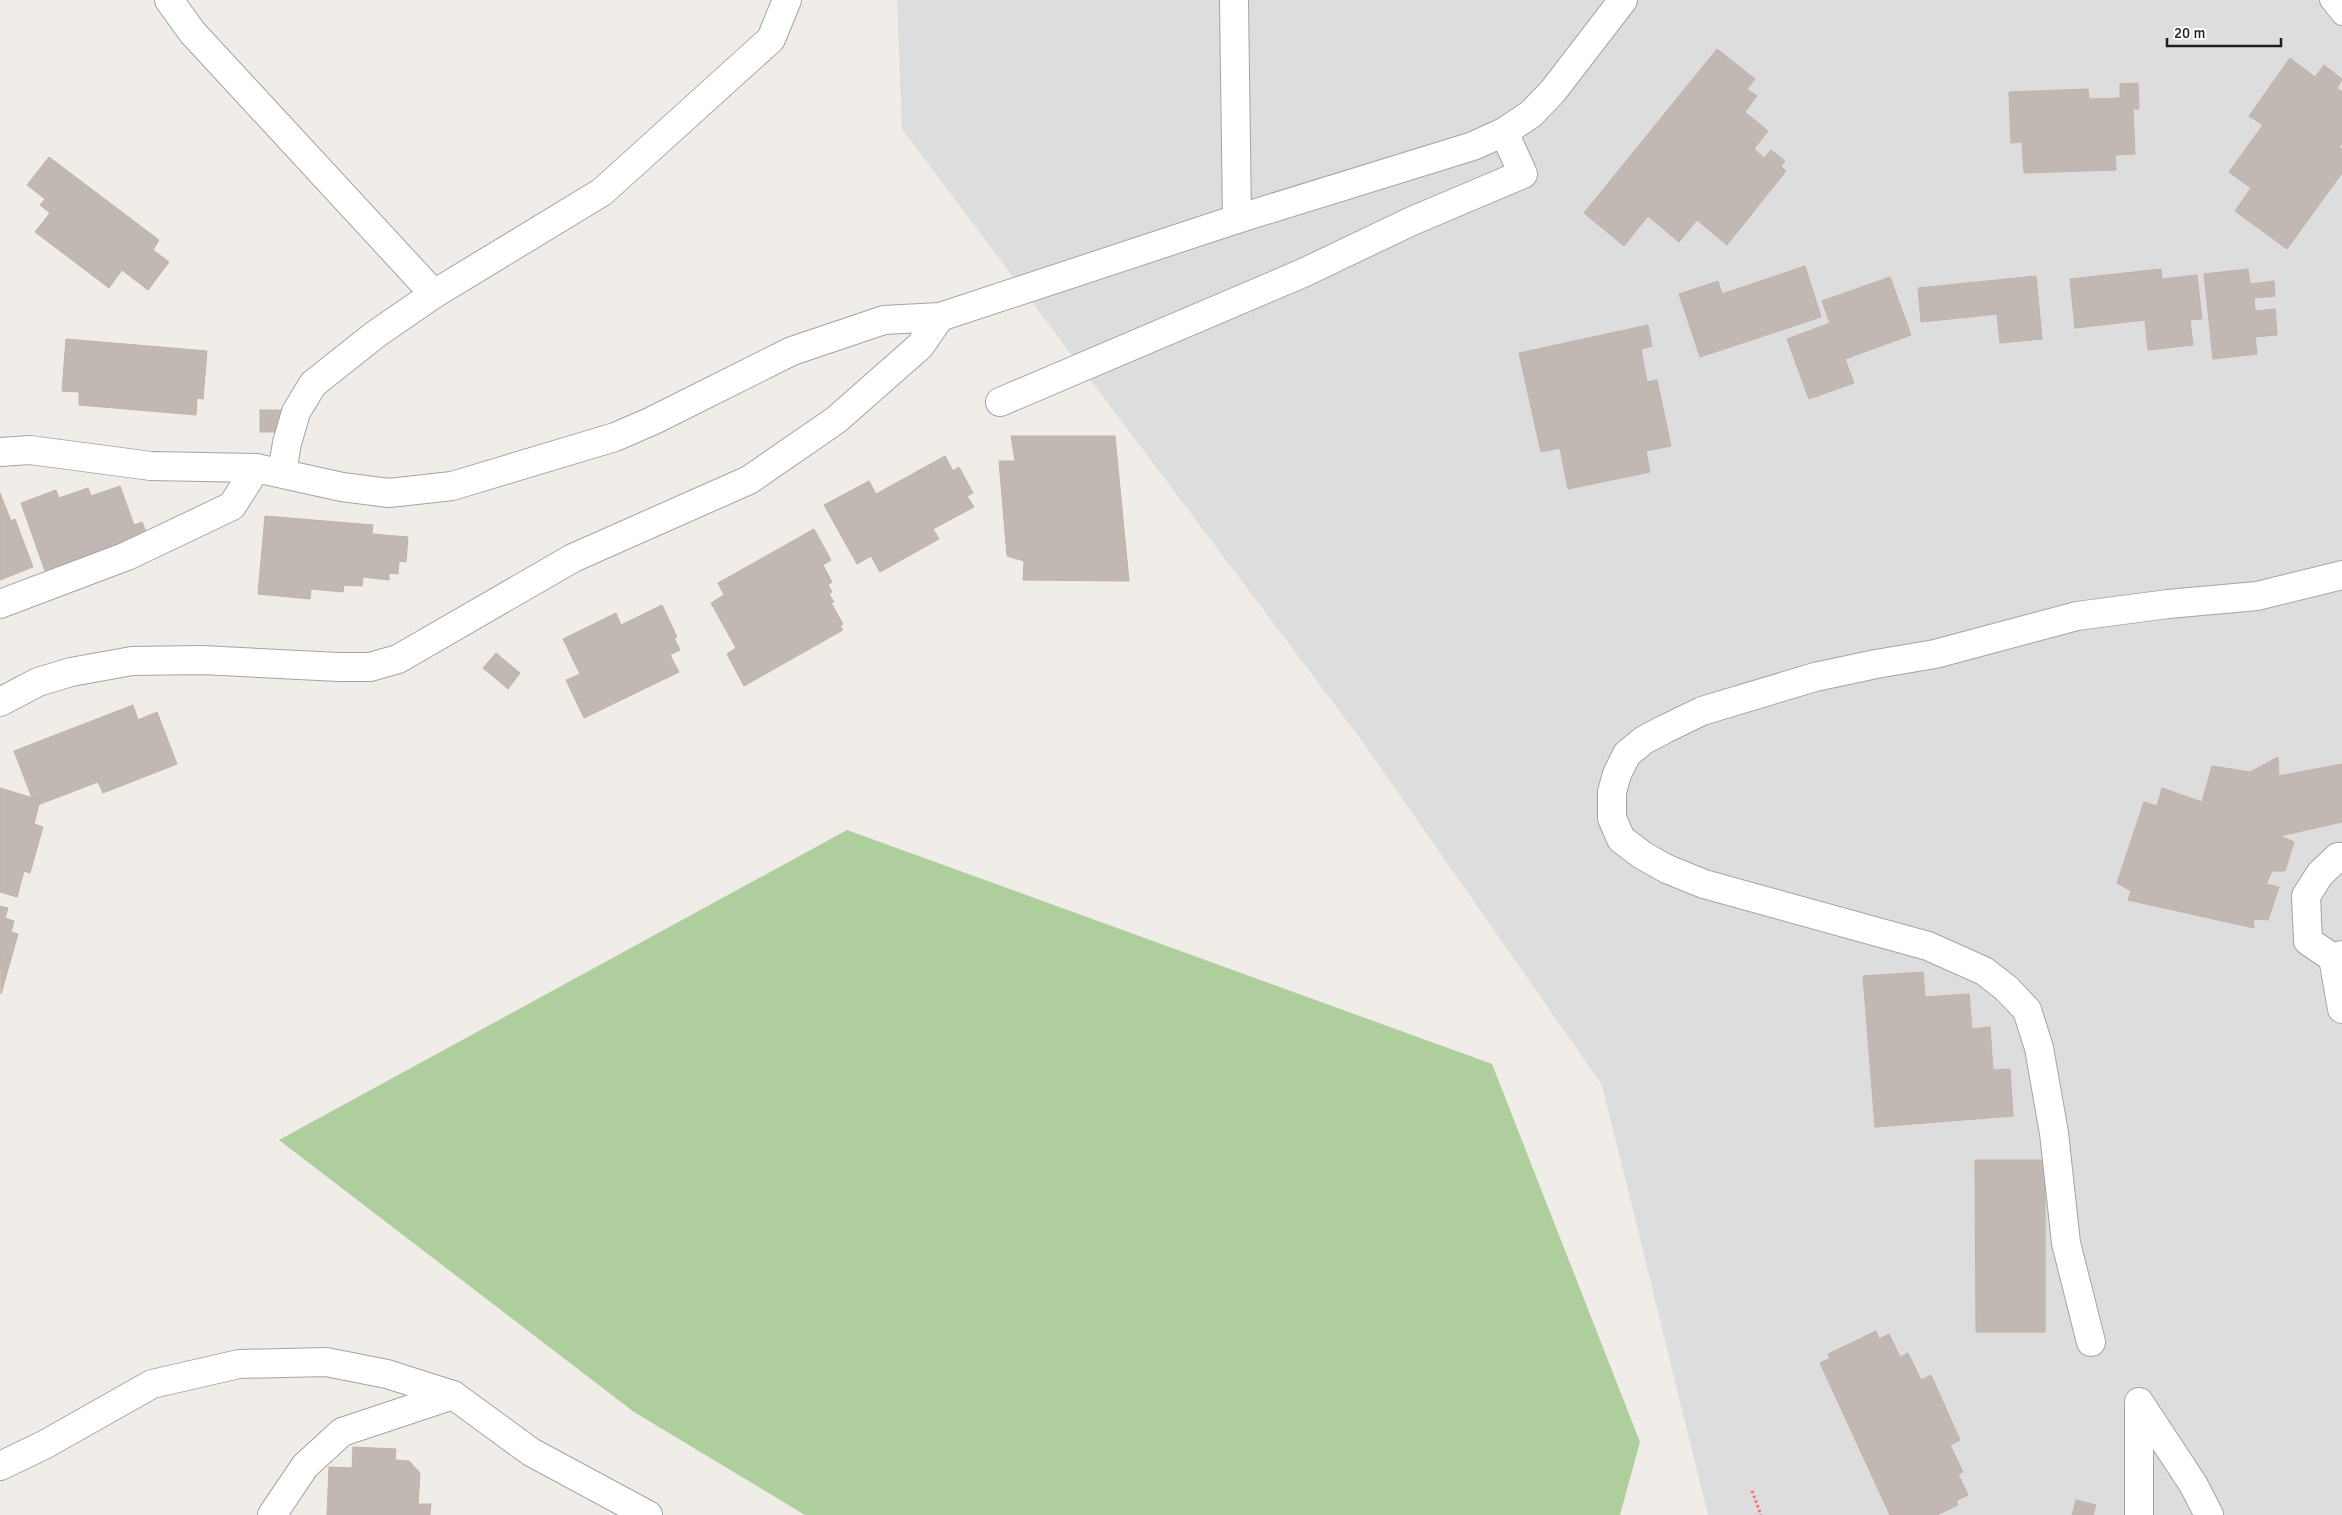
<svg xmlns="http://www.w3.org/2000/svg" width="2342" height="1515" viewBox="0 0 2342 1515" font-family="Signika,sans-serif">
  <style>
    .residential { fill: #dedddd }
    .forest { fill: #afce9d }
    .building { fill: #c1b8b3; stroke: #c2b2a9 }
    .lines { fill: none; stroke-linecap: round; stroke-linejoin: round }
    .lane-casing { stroke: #a4a4a4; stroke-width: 22 }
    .street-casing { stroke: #a4a4a4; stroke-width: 30 }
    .path { stroke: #f67472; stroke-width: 3; stroke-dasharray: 2.5 2.5; stroke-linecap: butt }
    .lane { stroke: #fff; stroke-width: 20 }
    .street { stroke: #fff; stroke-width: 28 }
  </style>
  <rect width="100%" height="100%" fill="#f0ece7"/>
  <polygon class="residential" points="897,0 2342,0 2342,1515 1708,1515 1602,1085 1362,741 902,129"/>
  <polygon class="forest" points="847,830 1492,1064 1640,1442 1620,1515 805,1515 634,1412 279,1140"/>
  <g class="building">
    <polygon points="1717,49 1755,79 1747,89 1757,96 1745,112 1768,131 1754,149 1764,158 1771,150 1785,161 1781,166 1786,171 1727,245 1697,220 1679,242 1648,216 1624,246 1584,213"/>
    <polygon points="2290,58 2315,77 2324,65 2342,79 2337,88 2342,92 2342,143 2339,147 2342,149 2342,173 2287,249 2235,211 2251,188 2229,172 2263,125 2249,116"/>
    <polygon points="2138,83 2139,109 2133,109 2135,154 2115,155 2116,170 2024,173 2022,142 2011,143 2009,92 2088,89 2089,99 2120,98 2120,84"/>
    <polygon points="49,157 159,240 153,250 169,262 148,290 122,270 109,288 35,232 50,213 40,205 45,199 27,185"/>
    <polygon points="1805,266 1821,317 1700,357 1679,294 1718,281 1722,294"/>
    <polygon points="2161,269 2162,279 2197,275 2202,319 2190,320 2193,345 2148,350 2145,320 2075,328 2070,279"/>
    <polygon points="2248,269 2250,284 2274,281 2275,296 2254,298 2255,311 2275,309 2277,335 2255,337 2257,354 2213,359 2204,274"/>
    <polygon points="2036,276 2042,339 2000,343 1997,314 1921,322 1918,288"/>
    <polygon points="1890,277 1911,335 1845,359 1854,383 1809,399 1787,339 1830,323 1822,301"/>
    <polygon points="1648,325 1652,346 1641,349 1647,382 1657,380 1671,446 1646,451 1650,472 1568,489 1560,448 1541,452 1519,353"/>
    <polygon points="66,339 207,351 203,399 197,398 196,415 79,405 79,392 62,391"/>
    <rect x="260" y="410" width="26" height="22"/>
    <polygon points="1011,436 1115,436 1129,581 1023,580 1024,561 1007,556 999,461 1015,461"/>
    <polygon points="945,456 953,471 959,467 973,493 967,496 974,507 933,529 939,539 880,572 871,556 857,564 824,505 869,481 876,494"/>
    <polygon points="120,486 134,525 142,522 147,534 45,571 21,503 56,490 59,498 88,488 91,496"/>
    <polygon points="0,493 11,521 15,519 33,567 0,580"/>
    <polygon points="265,516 373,525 372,534 408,537 406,562 399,561 398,574 389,573 389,580 363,577 362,586 344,585 343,592 311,589 310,599 258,594"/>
    <polygon points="814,529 831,560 823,565 832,582 828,585 832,592 829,594 834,602 831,603 843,624 840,626 843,630 744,686 727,654 736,648 711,603 724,595 718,583"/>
    <polygon points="662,605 677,637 674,638 680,650 670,655 679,672 584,718 566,680 580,674 563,639 616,613 621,625"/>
    <polygon points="496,653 520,673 508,689 483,668"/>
    <polygon points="133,705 138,720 157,712 177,764 103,793 98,782 35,806 14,751"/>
    <polygon points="2278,757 2279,776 2342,764 2342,822 2280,836 2294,842 2285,871 2272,871 2266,884 2279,887 2268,920 2253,919 2254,928 2128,900 2131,891 2117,883 2144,802 2157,806 2162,788 2202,802 2212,766 2250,772"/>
    <polygon points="0,788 40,800 34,824 43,827 30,873 24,871 17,897 0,892"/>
    <polygon points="0,906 8,908 5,918 14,921 11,932 18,934 1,994"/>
    <polygon points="1923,972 1925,997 1969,994 1972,1029 1990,1027 1993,1070 2010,1069 2013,1116 1875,1127 1863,976"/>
    <polygon points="1975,1160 2045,1160 2045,1332 1976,1332"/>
    <polygon points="1876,1331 1879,1339 1889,1334 1900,1357 1908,1353 1921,1380 1931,1375 1960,1440 1950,1445 1963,1472 1958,1474 1968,1495 1956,1501 1958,1505 1937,1515 1890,1515 1820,1363 1830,1358 1828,1354"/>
    <polygon points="353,1447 396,1449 395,1460 409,1461 420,1473 418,1504 431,1504 430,1515 327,1515 329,1467 352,1468"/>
    <polygon points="2076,1500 2096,1505 2093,1515 2072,1515"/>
  </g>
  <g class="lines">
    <g class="lane-casing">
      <polyline id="lane" points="2330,0 2342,15"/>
    </g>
    <g class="street-casing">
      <g id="street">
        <polyline points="169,0 192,32 434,294"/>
        <polyline points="1234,0 1237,219"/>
        <polyline points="1000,402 1303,273 1412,221 1523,174 1504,132"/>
        <polyline points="0,452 30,450 151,466 256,468 342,487 389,493 452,486 615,437 652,421 792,351 884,320 940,317 1237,219 1473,146 1504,132 1531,114 1553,91 1623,0"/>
        <polyline points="282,473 287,443 296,412 313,384 376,334 434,294 602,192 771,39 787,0"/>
        <polyline points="0,604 127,556 232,506 256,468"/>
        <polyline points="0,702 38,682 71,672 132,661 202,660 339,667 370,667 398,659 573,558 749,480 836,420 920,346 940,317"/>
        <polyline points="2342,955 2333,958 2342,1009"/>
        <polyline points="2333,958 2308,941 2306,896 2320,874 2338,857 2342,857"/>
        <polyline points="2091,1342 2066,1243 2054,1133 2039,1048 2027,1010 2006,988 1984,971 1928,946 1704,884 1667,869 1642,855 1621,839 1612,818 1612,792 1617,774 1627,754 1644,740 1665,729 1702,711 1815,677 1876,664 1935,654 2077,616 2168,604 2257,596 2342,575"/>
        <polyline points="0,1466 44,1445 152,1384 239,1364 326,1362 387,1374 453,1395 531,1452 648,1515"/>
        <polyline points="272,1515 305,1466 342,1432 453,1395"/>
        <polyline points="2139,1515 2139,1402 2193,1484 2209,1515"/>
      </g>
    </g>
    <polyline class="path" points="1752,1491 1761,1515"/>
    <use href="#lane" class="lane"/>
    <use href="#street" class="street"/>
  </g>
  <path d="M2167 38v8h114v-8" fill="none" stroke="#202020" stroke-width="2.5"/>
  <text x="2174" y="38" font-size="15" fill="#202020" stroke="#ffffff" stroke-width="4" paint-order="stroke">20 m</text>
</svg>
